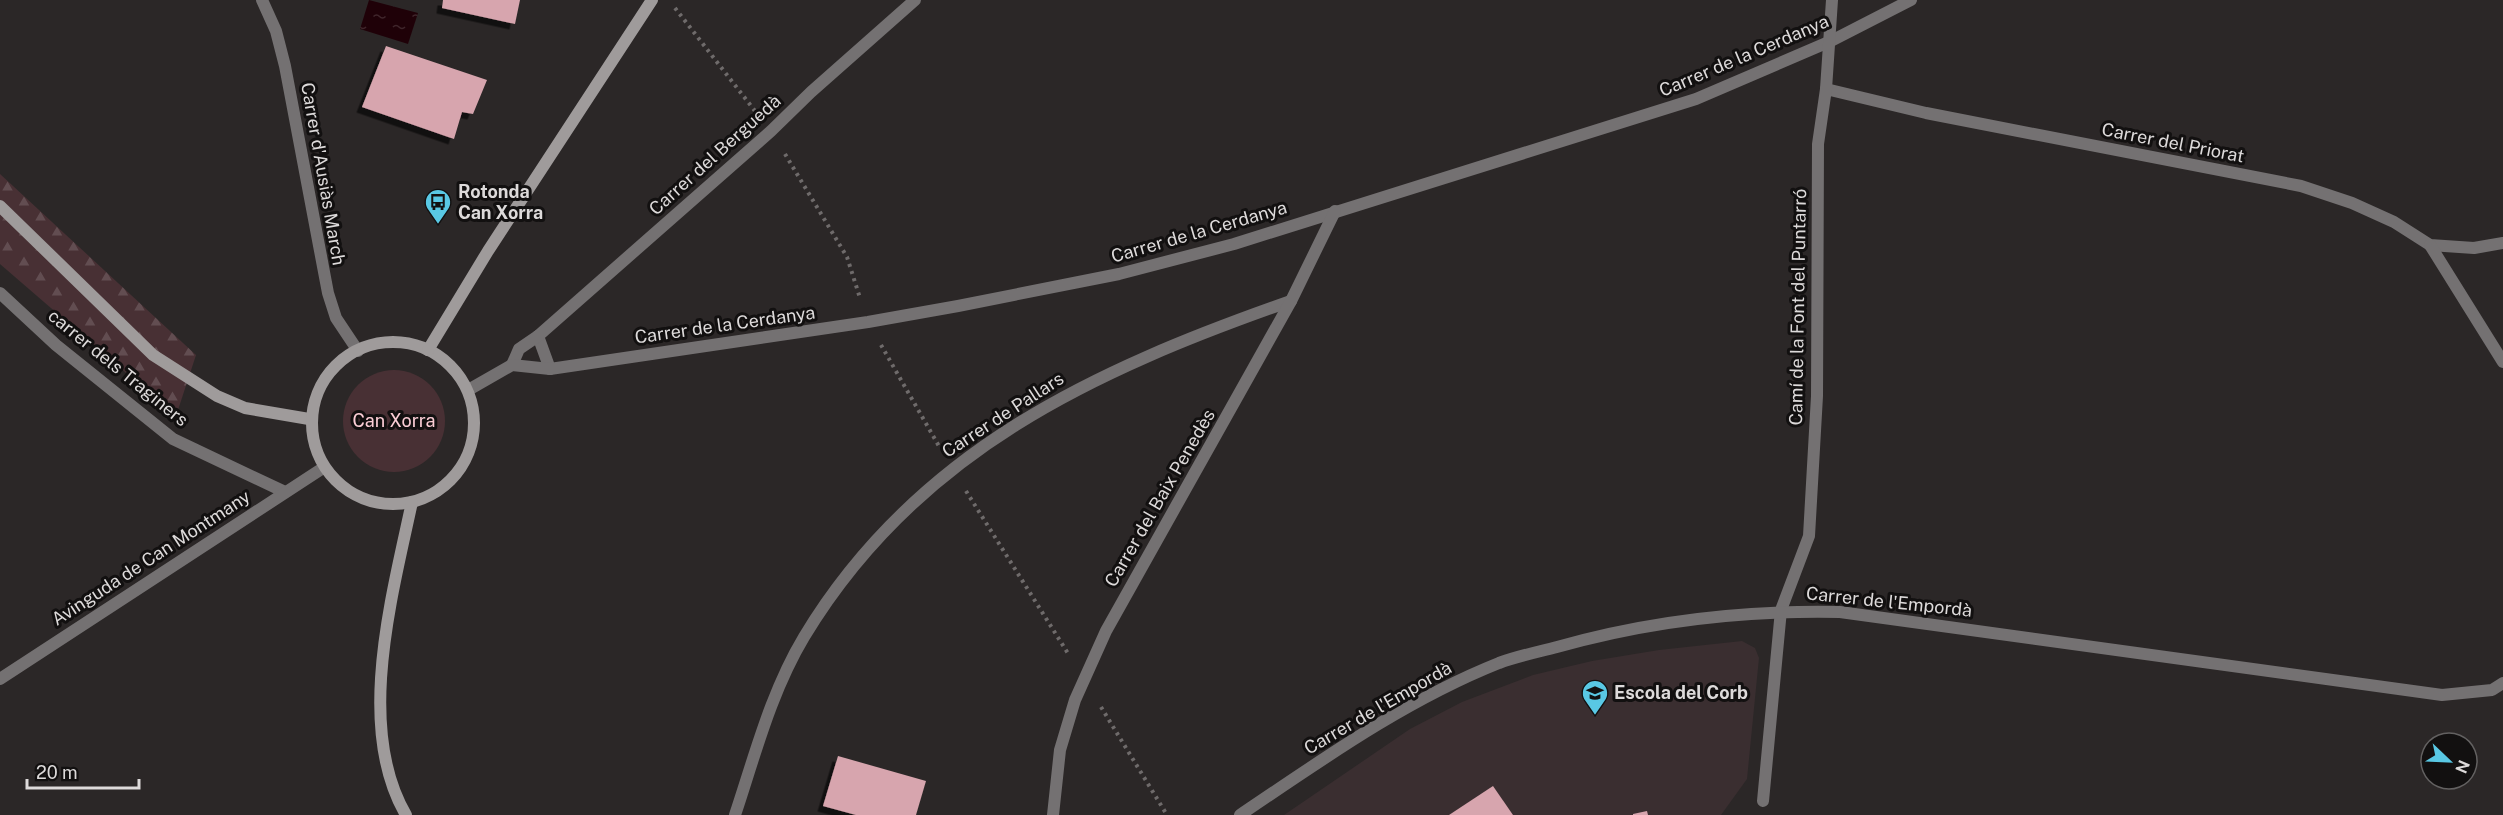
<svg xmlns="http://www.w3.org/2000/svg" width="2503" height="815" viewBox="0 0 2503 815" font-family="'Public Sans',sans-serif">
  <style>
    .built { fill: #3a2e30 }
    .green { fill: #483034 }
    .forest { fill: url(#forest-firs) }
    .water { fill: url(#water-ripples) }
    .building { fill: #d7a5ae; filter: url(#shadow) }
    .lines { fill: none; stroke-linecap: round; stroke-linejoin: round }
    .path { stroke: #6f6b6b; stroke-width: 4; stroke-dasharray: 3 4.5; stroke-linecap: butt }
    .street { stroke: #747172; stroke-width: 12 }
    .secondary { stroke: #9f9b9b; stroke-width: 12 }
    .labels { text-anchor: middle; stroke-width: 6; stroke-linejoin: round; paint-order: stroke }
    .street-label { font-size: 18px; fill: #dddada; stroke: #121010 }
    .poi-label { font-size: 18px; font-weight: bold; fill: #dddada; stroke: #121010; text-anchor: start }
    .park-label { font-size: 18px; fill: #fbcdd5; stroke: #121010 }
  </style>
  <defs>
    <pattern id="forest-firs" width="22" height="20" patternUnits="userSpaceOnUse" patternTransform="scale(1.5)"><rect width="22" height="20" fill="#483034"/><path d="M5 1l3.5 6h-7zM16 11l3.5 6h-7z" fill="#624d51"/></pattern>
    <pattern id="water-ripples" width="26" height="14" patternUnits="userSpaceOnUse" patternTransform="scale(1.5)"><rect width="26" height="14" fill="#1f0108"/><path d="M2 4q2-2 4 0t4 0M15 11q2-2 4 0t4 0" fill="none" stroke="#3f252b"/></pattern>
    <filter id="shadow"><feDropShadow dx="-5.5" dy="5.5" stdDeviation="0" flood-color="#0009"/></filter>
  </defs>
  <rect width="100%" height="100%" fill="#2b2727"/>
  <polygon class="built" points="1742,641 1755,648 1759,658 1747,779 1721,815 1284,815 1410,729 1462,702 1533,675 1592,661 1659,650"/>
  <circle class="green" cx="394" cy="421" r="51"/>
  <polygon class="forest" points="0,174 196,355 176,416 0,264"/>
  <polygon class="water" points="369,0 418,13 408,44 360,29"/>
  <g class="building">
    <polygon points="443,0 520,0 515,24 442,8"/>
    <polygon points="386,46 487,80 473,114 462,112 454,139 362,107"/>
    <polygon points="838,756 926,781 916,815 856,815 823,806"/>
    <polygon points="1493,786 1513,815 1449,815"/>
    <polygon points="1647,811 1648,815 1633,815 1633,814"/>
  </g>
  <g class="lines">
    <g class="path">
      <polyline points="675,8 755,111"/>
      <polyline points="785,154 847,257 860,298"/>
      <polyline points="881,345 940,448"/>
      <polyline points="966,491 1069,655"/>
      <polyline points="1101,707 1167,815"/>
    </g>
    <g class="street">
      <polyline points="262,0 276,31 285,66 328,293 336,318 358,351"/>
      <polyline points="1826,89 1926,113 2301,186 2352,203 2394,222 2430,245 2474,248 2503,243"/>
      <polyline points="2430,245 2503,362"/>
      <polyline points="0,293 56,345 173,439 285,492"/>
      <polyline points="538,336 550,369"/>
      <polyline points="512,365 519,349 538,336 771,131 811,92 915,0"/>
      <polyline points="470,389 512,365 550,369 868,322 958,306 1119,274 1234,244 1696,99 1831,41 1911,0"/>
      <polyline points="0,679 323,468"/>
      <polyline points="1763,801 1781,610 1809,536 1817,396 1818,144 1826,89 1832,0"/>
      <path d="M735,815C755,755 771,692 804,637C916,451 1094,370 1291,301"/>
      <polyline points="1053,815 1060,750 1075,700 1106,631 1291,301 1335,211"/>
      <path d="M1240,815C1323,759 1406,700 1499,663C1518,656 1538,652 1557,647C1649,621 1744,610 1840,612L2442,695L2492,690L2503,683"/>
    </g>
    <g class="secondary">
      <polyline points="0,206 153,355 217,396 245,408 309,419"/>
      <circle cx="393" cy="423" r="81"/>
      <polyline points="428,350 488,251 652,0"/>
      <path d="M406,815C355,728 392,596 412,502"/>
    </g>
  </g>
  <defs>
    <g id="bus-pin" transform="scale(1.35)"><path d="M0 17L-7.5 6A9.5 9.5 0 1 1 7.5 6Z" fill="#59c8e4" stroke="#121010"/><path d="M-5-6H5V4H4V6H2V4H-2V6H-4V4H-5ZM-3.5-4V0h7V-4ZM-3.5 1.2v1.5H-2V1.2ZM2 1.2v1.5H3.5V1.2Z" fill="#111"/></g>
    <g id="school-pin" transform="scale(1.35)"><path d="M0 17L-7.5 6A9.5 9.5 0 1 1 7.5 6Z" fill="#59c8e4" stroke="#121010"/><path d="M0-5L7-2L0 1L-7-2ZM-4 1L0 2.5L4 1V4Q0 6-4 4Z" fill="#111"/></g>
  </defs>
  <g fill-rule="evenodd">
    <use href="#bus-pin" x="438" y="202"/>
    <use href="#school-pin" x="1595" y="693"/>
  </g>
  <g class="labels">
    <g class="street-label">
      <text transform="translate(1744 56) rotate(-23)" y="6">Carrer de la Cerdanya</text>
      <text transform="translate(2173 143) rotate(11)" y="6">Carrer del Priorat</text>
      <text transform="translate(715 155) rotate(-42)" y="6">Carrer del Berguedà</text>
      <text transform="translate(323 174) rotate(80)" y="6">Carrer d'Ausiàs March</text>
      <text transform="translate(1199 232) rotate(-16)" y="6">Carrer de la Cerdanya</text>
      <text transform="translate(1798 307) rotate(-89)" y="6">Camí de la Font del Puntarró</text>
      <text transform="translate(725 325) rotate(-8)" y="6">Carrer de la Cerdanya</text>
      <text transform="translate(118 368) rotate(39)" y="6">carrer dels Traginers</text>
      <text transform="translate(1003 415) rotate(-33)" y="6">Carrer de Pallars</text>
      <text transform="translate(1160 498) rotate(-60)" y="6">Carrer del Baix Penedès</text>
      <text transform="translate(151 558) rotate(-33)" y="6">Avinguda de Can Montmany</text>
      <text transform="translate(1889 602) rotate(6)" y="6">Carrer de l'Empordà</text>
      <text transform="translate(1378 708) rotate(-30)" y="6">Carrer de l'Empordà</text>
    </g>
    <g class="poi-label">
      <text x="458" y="198">Rotonda<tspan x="458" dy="21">Can Xorra</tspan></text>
      <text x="1614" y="699">Escola del Corb</text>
    </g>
    <g class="park-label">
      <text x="394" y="427">Can Xorra</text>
    </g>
  </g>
  <g transform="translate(2449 761) rotate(113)"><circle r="28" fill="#121010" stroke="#636161" stroke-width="1.5"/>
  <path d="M0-4.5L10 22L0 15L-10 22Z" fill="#59c8e4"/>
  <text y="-9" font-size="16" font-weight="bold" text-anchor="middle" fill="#dddada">N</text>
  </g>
  <path d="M27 779v9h112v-9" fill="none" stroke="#dddada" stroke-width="3"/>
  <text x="36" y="779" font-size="18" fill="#dddada" stroke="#121010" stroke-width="4.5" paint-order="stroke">20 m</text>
</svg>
